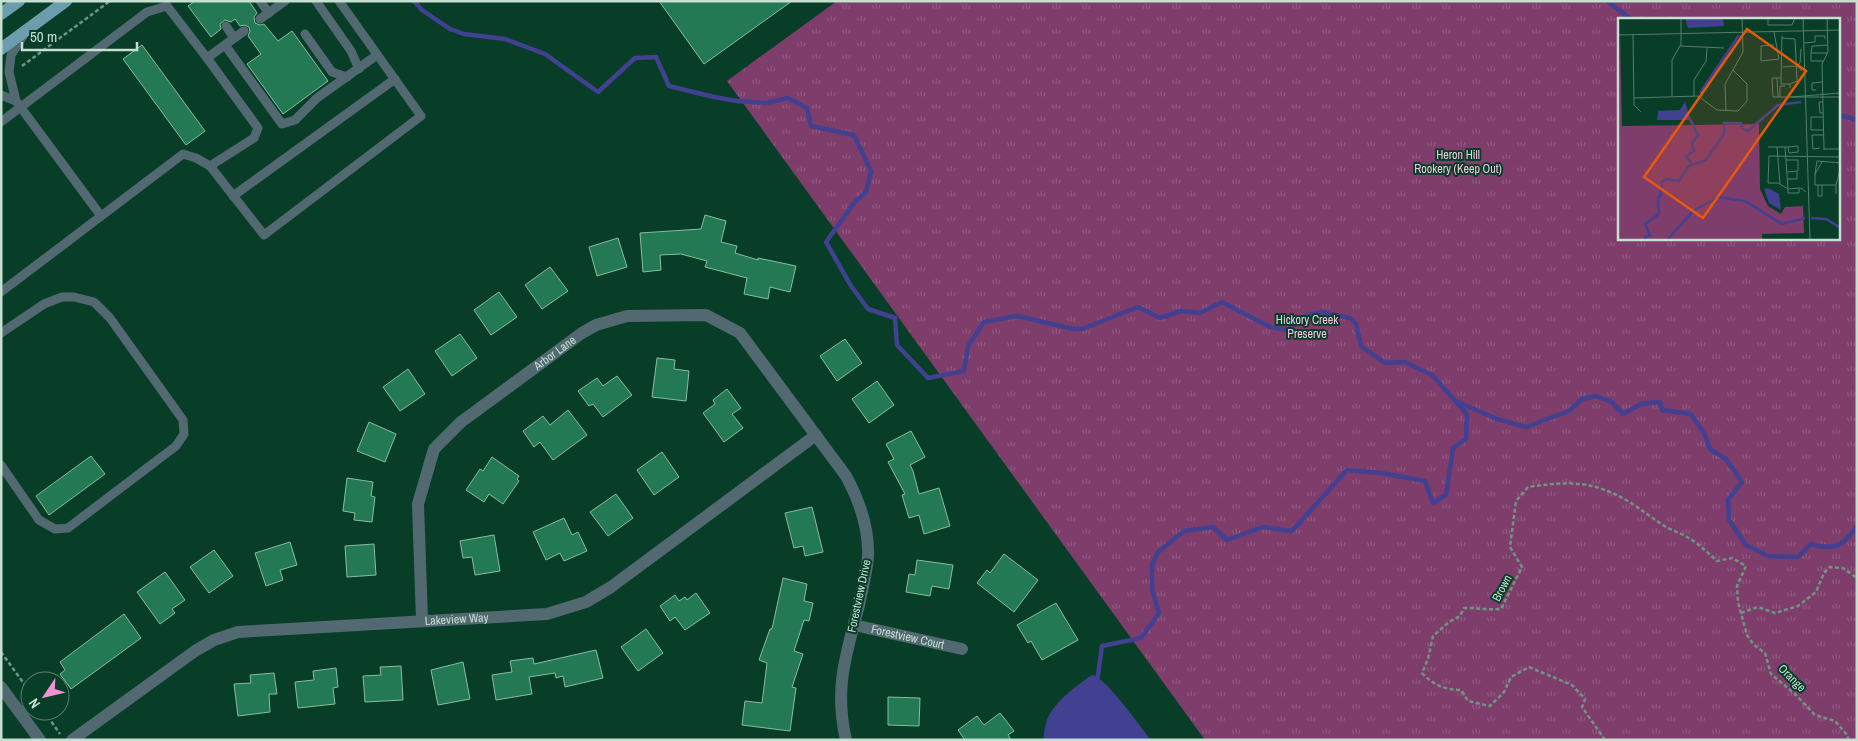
<svg xmlns="http://www.w3.org/2000/svg" width="1858" height="741" viewBox="0 0 1858 741" font-family="'Archivo Narrow',sans-serif">
  <style>
    .park { fill: url(#park-tufts); fill-rule: evenodd }
    .water { fill: #424090 }
    .lines { fill: none; stroke-linecap: round; stroke-linejoin: round }
    .stream { stroke: #424090; stroke-width: 4.5 }
    .building { fill: #227953; stroke: #89bda0 }
    .path { stroke: #6f9683; stroke-width: 2.5; stroke-dasharray: 4 2.5; stroke-linecap: butt }
    .service { stroke: #526971; stroke-width: 9 }
    .minor { stroke: #526971; stroke-width: 12 }
    .tertiary { stroke: #526971; stroke-width: 12 }
    .primary { stroke: #6c9dad; stroke-width: 12 }
    .labels { text-anchor: middle; stroke-width: 4; stroke-linejoin: round; paint-order: stroke }
    .park-label { font-size: 12px; fill: #f2c5e1; stroke: #083e28 }
    .street-label { font-size: 12px; fill: #c5dfd0; stroke: #083e28 }
    .inset-river { fill: none; stroke: #424090; stroke-width: 2.5 }
    .inset-road { fill: none; stroke: #547e6b; stroke-width: 1 }
    .view { fill: #e8590c; fill-opacity: 0.15; stroke: #e8590c; stroke-width: 2.5 }
    .inset-edge { fill: none; stroke: #c5dfd0; stroke-width: 2.5 }
  </style>
  <defs>
    <pattern id="park-tufts" width="24" height="20" patternUnits="userSpaceOnUse" patternTransform="scale(1.25)"><rect width="24" height="20" fill="#7f3d6b"/><path d="M3 7l-1-3M5 7V3M7 7l1-3M15 17l-1-3M17 17v-4M19 17l1-3" fill="none" stroke="#90597f"/></pattern>
  </defs>
  <rect width="100%" height="100%" fill="#083e28"/>
  <path class="park" d="M837,1H1857V740H1205L727,81ZM1619,19H1839V239H1619Z"/>
  <path class="water" d="M1092,675C1106,677 1140,727 1151,740H1043C1044,733 1045,726 1047,720C1054,702 1076,686 1092,675Z"/>
  <g class="lines">
    <g class="stream">
      <polyline points="414,1 422,10 450,29 464,34 505,39 545,54 598,92 635,58 656,57 669,86 714,97 737,101 766,103 788,98 807,108 811,126 854,135 871,171 866,192 854,203 826,242 851,286 868,309 895,318 897,345 928,378 964,371 968,346 984,322 1018,316 1073,329 1082,329 1138,307 1160,318 1181,311 1200,313 1222,302 1270,327 1287,330 1305,316 1321,312 1350,318 1356,324 1361,346 1385,363 1405,362 1432,375 1467,414 1466,439 1453,448 1446,495 1433,503 1425,481 1381,473 1347,470 1292,531 1263,527 1227,540 1213,527 1184,531 1158,552 1152,565 1152,589 1159,613 1141,638 1102,646 1097,682"/>
      <polyline points="1607,1 1631,19"/>
      <polyline points="1839,115 1857,120"/>
      <path d="M1458,402L1497,419L1526,427L1569,411L1582,399L1596,396L1612,402L1623,414L1641,404L1660,402L1662,410L1691,414L1705,435L1710,449L1726,459L1742,482L1728,500L1729,520L1746,545L1768,556L1798,557L1811,544C1835,551 1843,546 1857,526"/>
    </g>
  </g>
  <g class="building">
    <polygon points="195,1 249,1 257,13 254,17 255,23 260,25 264,24 278,41 292,31 328,81 283,114 247,64 261,54 248,36 250,31 249,27 244,25 240,26 235,19 231,22 225,20 220,24 221,29 211,37 188,6"/>
    <polygon points="659,1 792,1 704,64"/>
    <polygon points="142,45 205,131 186,145 123,59"/>
    <polygon points="705,215 726,221 721,242 737,246 735,253 758,260 758,258 796,266 790,292 770,287 768,299 744,294 747,278 705,267 707,261 681,254 660,255 661,270 643,272 640,233 701,229"/>
    <polygon points="618,238 627,267 597,276 589,247"/>
    <polygon points="550,267 568,291 542,309 525,285"/>
    <polygon points="499,292 517,317 491,335 474,310"/>
    <polygon points="460,334 477,358 452,376 435,351"/>
    <polygon points="845,339 862,363 837,381 820,356"/>
    <polygon points="657,358 675,360 674,369 689,371 686,401 652,397"/>
    <polygon points="408,369 425,394 400,411 383,387"/>
    <polygon points="617,376 632,395 603,417 593,404 589,406 578,391 597,378 603,386"/>
    <polygon points="877,381 894,405 869,423 852,399"/>
    <polygon points="727,389 741,408 732,414 743,428 724,442 703,413 715,404 713,400"/>
    <polygon points="568,410 587,435 553,460 540,442 534,447 523,431 543,416 550,425"/>
    <polygon points="369,422 396,434 385,462 357,451"/>
    <polygon points="911,431 925,457 910,465 913,471 919,494 939,488 950,526 924,534 919,515 909,518 902,495 905,494 888,462 894,459 886,444"/>
    <polygon points="662,452 679,477 654,495 637,470"/>
    <polygon points="91,456 105,474 49,515 36,496"/>
    <polygon points="492,457 519,476 517,479 519,481 503,504 489,494 484,502 466,490 480,469 483,471"/>
    <polygon points="347,478 373,482 371,496 375,497 372,522 354,520 355,513 343,511"/>
    <polygon points="616,494 633,518 608,536 590,512"/>
    <polygon points="812,507 823,552 805,556 803,546 794,548 785,513"/>
    <polygon points="564,518 572,535 578,532 587,551 564,561 560,553 546,560 533,532"/>
    <polygon points="494,535 500,571 475,575 472,557 463,558 460,541"/>
    <polygon points="290,542 297,565 280,570 283,580 266,586 255,553"/>
    <polygon points="374,544 376,575 347,577 345,546"/>
    <polygon points="214,550 233,576 209,593 190,567"/>
    <polygon points="1004,554 1038,580 1014,612 977,583 987,570 990,573"/>
    <polygon points="917,560 953,565 949,589 932,586 930,596 906,592 909,574 915,575"/>
    <polygon points="165,572 185,600 172,609 175,613 160,624 137,592"/>
    <polygon points="783,578 807,584 804,601 813,603 809,621 804,620 794,651 803,654 792,687 796,688 790,731 742,725 745,701 762,703 767,663 759,660 770,629 772,629"/>
    <polygon points="696,593 710,613 685,630 675,617 670,621 660,606 675,595 679,601 685,597 687,600"/>
    <polygon points="1056,603 1078,640 1042,660 1031,641 1028,643 1017,625"/>
    <polygon points="124,614 141,638 71,689 60,674 65,670 60,662"/>
    <polygon points="646,629 663,653 638,671 621,647"/>
    <polygon points="596,650 603,678 565,687 563,676 556,678 555,673 529,677 532,694 496,700 492,675 512,672 510,661 533,658 534,664"/>
    <polygon points="463,662 470,699 438,705 431,670"/>
    <polygon points="401,666 403,700 365,702 363,676 381,675 380,667"/>
    <polygon points="336,668 338,687 333,688 335,704 298,708 295,682 314,680 313,671"/>
    <polygon points="274,673 277,694 269,694 270,712 238,716 234,684 251,683 250,675"/>
    <polygon points="888,697 920,698 919,726 888,725"/>
    <polygon points="1000,713 1014,731 1008,735 1011,740 965,740 958,730 977,716 984,725"/>
  </g>
  <g class="lines">
    <g class="path">
      <polyline points="22,66 110,1"/>
      <polyline points="1741,613 1758,607 1775,613 1798,606 1816,592 1824,573 1830,567 1843,568 1857,578"/>
      <polyline points="1,652 30,692"/>
      <polyline points="44,711 60,734"/>
      <path d="M1605,740L1582,707L1585,699L1572,685L1529,667L1511,677L1504,692L1490,706L1468,701L1461,690C1445,690 1433,685 1422,673L1428,659L1433,636L1449,622L1460,616L1464,608C1477,608 1488,610 1501,609L1522,567L1510,547L1516,501L1528,487C1569,481 1594,480 1631,503C1642,510 1652,518 1663,525C1670,530 1679,532 1687,537C1698,543 1707,552 1717,561L1732,558L1746,566L1737,586L1738,602L1747,635L1754,645L1765,653L1771,674L1795,694L1815,715L1835,721L1848,736V740"/>
    </g>
    <g class="service">
      <polyline points="260,1 269,13"/>
      <polyline points="316,1 351,51 359,69"/>
      <polyline points="260,19 285,1"/>
      <polyline points="226,26 234,38"/>
      <polyline points="244,31 207,58 258,128 254,138 210,166 264,235 421,116 339,1"/>
      <polyline points="305,34 332,72 347,77"/>
      <polyline points="23,36 11,55 9,72 16,101 101,216"/>
      <polyline points="225,45 282,124 295,120 317,98 377,55"/>
      <polyline points="1,95 16,101"/>
      <polyline points="1,122 147,12 167,6 207,58"/>
      <polyline points="233,196 395,79"/>
      <polyline points="1,292 183,154 196,158 210,166"/>
      <polyline points="1,333 44,304 62,297 74,297 94,302 110,318 183,420 184,434 176,446 68,528 55,529 39,520 1,465"/>
    </g>
    <g class="minor">
      <path id="s1" d="M422,620L418,504L434,449L461,422L582,333L596,325L627,316L706,315L740,333L846,476C859,500 869,528 868,556C867,573 862,589 859,605C846,655 834,688 846,740"/>
      <path id="s2" d="M854,625L962,649"/>
      <path id="s3" d="M72,740L195,651L214,640L238,632L547,614L586,602L611,587L816,435"/>
    </g>
    <polyline class="tertiary" points="1,687 40,740"/>
    <g class="primary">
      <polyline points="1,14 19,1"/>
      <polyline points="1,49 66,1"/>
    </g>
  </g>
  <g class="labels">
    <g class="park-label">
      <text x="1458" y="159">Heron Hill<tspan x="1458" dy="14">Rookery (Keep Out)</tspan></text>
      <text x="1307" y="324">Hickory Creek<tspan x="1307" dy="14">Preserve</tspan></text>
    </g>
    <g class="street-label">
      <text dy="4" stroke="none"><textPath href="#s1" startOffset="328">Arbor Lane</textPath></text>
      <text transform="translate(1502 588) rotate(-62)" y="4">Brown</text>
      <text transform="translate(859 596) rotate(-78)" y="4">Forestview Drive</text>
      <text dy="4" stroke="none"><textPath href="#s3" startOffset="418">Lakeview Way</textPath></text>
      <text dy="4" stroke="none"><textPath href="#s2" startOffset="55">Forestview Court</textPath></text>
      <text transform="translate(1792 678) rotate(45)" y="4">Orange</text>
    </g>
  </g>
  <g transform="translate(1618 18)">
    <rect width="222" height="222" fill="#083e28"/>
    <path d="M2,18L4,108L141,106L142,171L150,188L163,196L167,189L185,188L186,215L144,216V222H0Z" fill="#7f3d6b"/>
    <path d="M67,0H105L106,8L70,10ZM67,84L73,102H39L40,93L62,92ZM150,170L161,176L163,192L151,185L146,171Z" fill="#424090"/>
    <path class="inset-river" d="M82,75L121,17M72,101L80,117L74,125L76,133L68,138L73,145M193,200L208,201L223,210M28,222L27,219L32,217L27,206L41,196L40,180L43,177L44,164L48,161L61,163L71,148L88,142L106,116V105H123L124,110L130,113L160,87L183,84M49,222L75,193L100,179L127,183L164,206L187,200"/>
    <path class="inset-road" d="M150,0V7H174L177,0M185,0L192,222M156,14L161,41L143,43V28L156,27M15,16L16,87L23,94M0,17L223,12M164,20L177,21L179,63L172,66M186,25L197,24V18H207V21M62,28L106,30M193,35L194,28L210,27M205,43H193V35H209M179,48L182,45L183,31M165,49L179,48L184,53M159,60L160,79M163,60L164,18M172,70V66H163V60H154L155,79H223M198,72H194V65L204,64M54,78V42L63,26V0M76,78V62L88,43L89,30M162,79V68H167M173,79L223,75M16,80L80,78L99,92L120,93L129,83V66L115,52M205,84H201L202,95H205M108,93L107,66L125,34L124,0M205,99H193V112H206M150,129H170L180,128V134L171,135L170,129M159,129L162,166M167,129L170,170M202,130L195,131L194,117H206M206,131H223M206,132L204,46L210,34L209,0M168,142H180V153L169,154M204,144L197,156V167H218V176M197,156L199,143L223,145M169,161H179V154M200,167V178H204V167M218,167L223,148M170,171V175H181V171M188,174L183,170L170,171L160,165H150L151,138L223,139"/>
    <path class="view" d="M129,11L188,53L85,200L26,159Z"/>
    <rect width="222" height="222" class="inset-edge"/>
  </g>
  <rect width="1858" height="741" fill="none" stroke="#c5dfd0" stroke-width="5"/>
  <g transform="translate(45 696) rotate(235)"><circle r="24" fill="#083e28" stroke="#547e6b"/>
  <path d="M0-4L9 19L0 12L-9 19Z" fill="#f491d4"/>
  <text y="-8" font-size="14" font-weight="bold" text-anchor="middle" fill="#c5dfd0">N</text>
  </g>
  <path d="M22 42v8h115v-8" fill="none" stroke="#c5dfd0" stroke-width="2.5"/>
  <text x="30" y="42" font-size="15" fill="#c5dfd0" stroke="#083e28" stroke-width="4" paint-order="stroke">50 m</text>
</svg>
